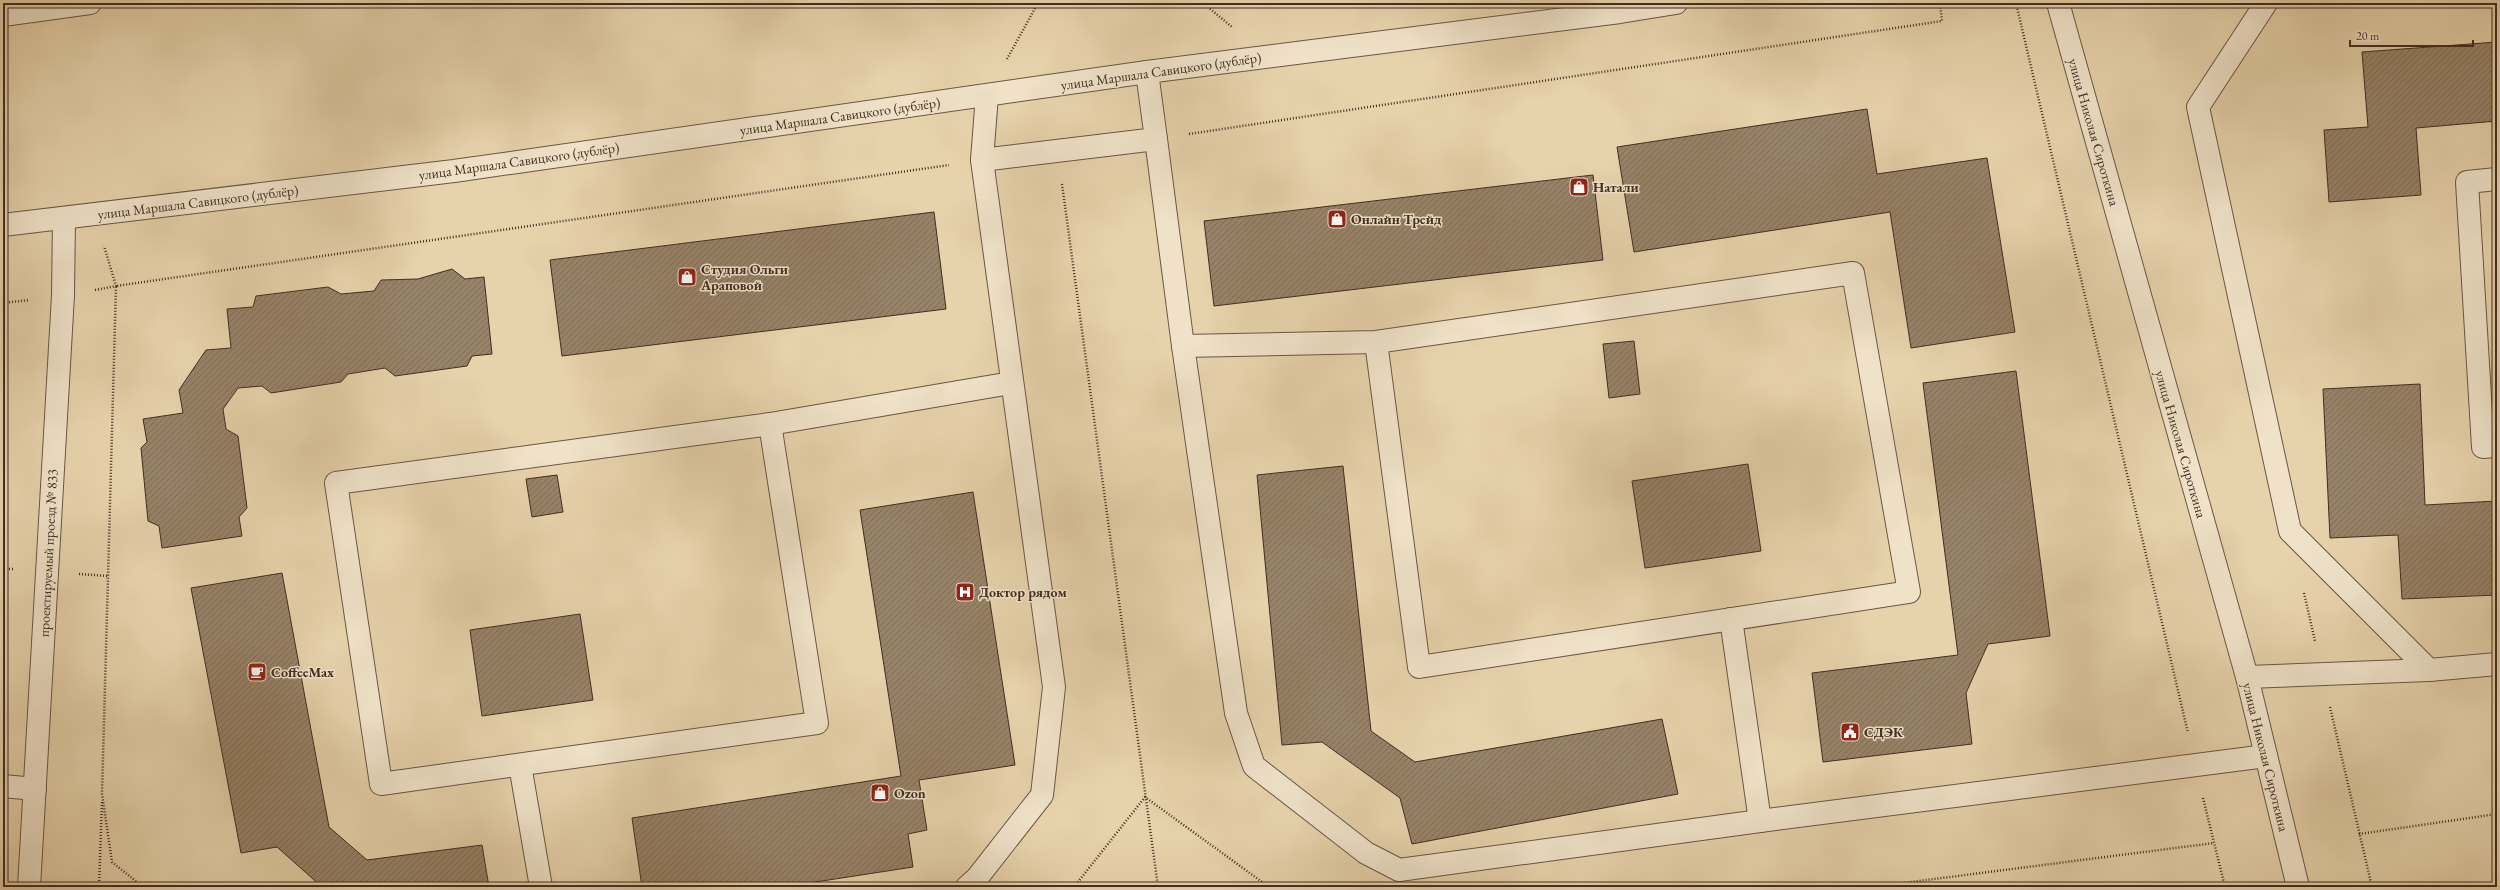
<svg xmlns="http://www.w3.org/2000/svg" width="2500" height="890" viewBox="0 0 2500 890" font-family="'EB Garamond',serif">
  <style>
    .building { fill: url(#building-hatch); stroke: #422d22 }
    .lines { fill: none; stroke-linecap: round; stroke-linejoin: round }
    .minor-casing { stroke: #6b5644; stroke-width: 24 }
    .path { stroke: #422d22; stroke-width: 2.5; stroke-dasharray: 1 2; stroke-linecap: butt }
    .minor { stroke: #efe2c8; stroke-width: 22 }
    .labels { text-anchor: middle; stroke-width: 3; stroke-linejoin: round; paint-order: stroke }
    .street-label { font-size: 14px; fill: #422d22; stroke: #efe2c8 }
    .poi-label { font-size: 14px; font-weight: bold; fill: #422d22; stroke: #efe2c8; text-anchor: start }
  </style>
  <defs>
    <pattern id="building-hatch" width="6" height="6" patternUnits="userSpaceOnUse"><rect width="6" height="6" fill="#978369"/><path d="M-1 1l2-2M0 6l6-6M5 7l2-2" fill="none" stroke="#7d6c56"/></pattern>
  </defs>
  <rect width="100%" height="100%" fill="#e6d2ab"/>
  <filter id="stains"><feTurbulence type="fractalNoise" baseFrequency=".005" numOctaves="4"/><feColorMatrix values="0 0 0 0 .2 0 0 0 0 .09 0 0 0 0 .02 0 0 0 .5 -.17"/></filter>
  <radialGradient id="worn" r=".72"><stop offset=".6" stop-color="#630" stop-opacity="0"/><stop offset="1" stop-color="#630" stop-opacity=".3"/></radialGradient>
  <g class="building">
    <polygon points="2497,42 2497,121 2416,128 2421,195 2329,202 2324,130 2368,127 2362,52"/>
    <polygon points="1867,109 1877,174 1987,158 2015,332 1911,348 1890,212 1634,252 1617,147"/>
    <polygon points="1593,175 1603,260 1214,306 1204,221"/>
    <polygon points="934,212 946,309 562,356 550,260"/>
    <polygon points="452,269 465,279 484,277 492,354 472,356 467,366 395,376 385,368 348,374 341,382 271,393 262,386 238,388 223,409 226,429 238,436 247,508 239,517 242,536 162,548 159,526 148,521 141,448 147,442 143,419 183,413 179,390 206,350 231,348 227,309 253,307 256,296 328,287 341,294 374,291 381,280 418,279"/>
    <polygon points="1634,341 1640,394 1609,398 1603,344"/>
    <polygon points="2016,371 2050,636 1988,644 1966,693 1972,744 1823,762 1812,673 1958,655 1923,383"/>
    <polygon points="2420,384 2425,505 2497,501 2497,595 2402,599 2398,535 2330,538 2323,389"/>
    <polygon points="1748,464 1761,551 1645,568 1632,481"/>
    <polygon points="1343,466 1371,731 1415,762 1662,719 1678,794 1412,844 1400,798 1322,742 1282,745 1257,475"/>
    <polygon points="557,475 563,512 532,517 526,479"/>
    <polygon points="973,492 1015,765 919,780 927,830 908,834 913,867 783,887 642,887 632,818 901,776 860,510"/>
    <polygon points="282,573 329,827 367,860 482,845 489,887 322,887 277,847 241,853 191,588"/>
    <polygon points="580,614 593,700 482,716 470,630"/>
  </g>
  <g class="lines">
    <g class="minor-casing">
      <g id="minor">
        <polyline points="2058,3 2247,677 2298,887"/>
        <polyline points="2266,3 2198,107 2290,531 2429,670"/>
        <polyline points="3,15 90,3"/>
        <polyline points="987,95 982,160 1156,139 1147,72"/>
        <polyline points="1156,139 1183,346 1236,713 1254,766 1366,853 1399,870 1760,821 2266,756"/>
        <polyline points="2497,179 2467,182 2483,447 2497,446"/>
        <polyline points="3,225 454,171 1147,72 1620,12 1676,3"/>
        <polyline points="1183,346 1376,342 1853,273 1909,592 1419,667 1376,342"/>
        <polygon points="770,424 817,723 381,784 336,483"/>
        <polyline points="770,424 1011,383"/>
        <polyline points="1731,619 1760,821"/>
        <polyline points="2247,677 2429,670 2497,664"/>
        <polyline points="520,765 541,887"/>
        <polyline points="3,786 35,789"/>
        <polyline points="29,887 63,295 64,219"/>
        <polyline points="967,887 977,878 1042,795 1054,687 982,160"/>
      </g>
    </g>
    <g class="path">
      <polyline points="1203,3 1232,27"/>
      <polyline points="2016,3 2188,733"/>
      <polyline points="2092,5 2104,3"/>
      <polyline points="1007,59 1038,3"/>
      <polyline points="1189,134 1942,21 1940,3"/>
      <polyline points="1062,184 1158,887"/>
      <polyline points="95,290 116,286 104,246"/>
      <polyline points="3,303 29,300"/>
      <polyline points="3,377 6,508 3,566"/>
      <polyline points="3,569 14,569"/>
      <polyline points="79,574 108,576"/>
      <polyline points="2304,593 2315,641"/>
      <polyline points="2330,707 2372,887"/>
      <polyline points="2203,798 2225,887"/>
      <polyline points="2359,834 2497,814"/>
      <polyline points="99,887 102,801"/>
      <polyline points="143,887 112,862 102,794 116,286 949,165"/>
      <polyline points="1074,887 1145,797 1269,887"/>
      <polyline points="1872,887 2214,843"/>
    </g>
    <use href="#minor" class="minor"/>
  </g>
  <defs>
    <g id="shop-square" transform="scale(1)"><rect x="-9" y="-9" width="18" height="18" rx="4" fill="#8f2418" stroke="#efe2c8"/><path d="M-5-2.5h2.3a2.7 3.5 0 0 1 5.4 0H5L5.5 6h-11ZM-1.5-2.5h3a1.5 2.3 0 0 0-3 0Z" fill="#fff"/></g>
    <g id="hospital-square" transform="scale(1)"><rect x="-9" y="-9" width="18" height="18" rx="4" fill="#8f2418" stroke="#efe2c8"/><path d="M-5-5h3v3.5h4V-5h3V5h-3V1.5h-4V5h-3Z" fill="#fff"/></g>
    <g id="cafe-square" transform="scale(1)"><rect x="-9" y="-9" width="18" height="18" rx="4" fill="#8f2418" stroke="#efe2c8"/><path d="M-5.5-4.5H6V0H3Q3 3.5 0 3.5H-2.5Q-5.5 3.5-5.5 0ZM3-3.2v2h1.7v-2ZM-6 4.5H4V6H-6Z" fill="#fff"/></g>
    <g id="civic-square" transform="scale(1)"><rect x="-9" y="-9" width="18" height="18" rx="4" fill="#8f2418" stroke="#efe2c8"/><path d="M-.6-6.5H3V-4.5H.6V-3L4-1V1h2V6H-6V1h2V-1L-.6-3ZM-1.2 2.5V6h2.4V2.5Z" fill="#fff"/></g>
  </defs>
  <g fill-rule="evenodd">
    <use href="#shop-square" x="1579" y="187"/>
    <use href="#shop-square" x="1337" y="219"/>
    <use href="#shop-square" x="687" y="277"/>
    <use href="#hospital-square" x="965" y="592"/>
    <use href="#cafe-square" x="257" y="672"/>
    <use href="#civic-square" x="1850" y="732"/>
    <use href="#shop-square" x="880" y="793"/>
  </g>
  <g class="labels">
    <g class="street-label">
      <text transform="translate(1161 71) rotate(-8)" y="5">улица Маршала Савицкого (дублёр)</text>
      <text transform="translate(840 116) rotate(-8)" y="5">улица Маршала Савицкого (дублёр)</text>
      <text transform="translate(2094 132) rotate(74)" y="5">улица Николая Сироткина</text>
      <text transform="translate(519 161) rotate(-8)" y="5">улица Маршала Савицкого (дублёр)</text>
      <text transform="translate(198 202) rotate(-7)" y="5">улица Маршала Савицкого (дублёр)</text>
      <text transform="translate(2181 444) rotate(74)" y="5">улица Николая Сироткина</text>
      <text transform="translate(48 553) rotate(-87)" y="5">проектируемый проезд № 833</text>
      <text transform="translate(2266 757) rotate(76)" y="5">улица Николая Сироткина</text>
    </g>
    <g class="poi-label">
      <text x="1593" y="192">Натали</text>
      <text x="1351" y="224">Онлайн Трейд</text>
      <text x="701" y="274">Студия Ольги<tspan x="701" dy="16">Араповой</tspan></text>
      <text x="979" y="597">Доктор рядом</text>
      <text x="271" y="677">CoffeeMax</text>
      <text x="1864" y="737">СДЭК</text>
      <text x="894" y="798">Ozon</text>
    </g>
  </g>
  <rect width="2500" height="890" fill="none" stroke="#e6d2ab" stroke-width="16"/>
  <rect x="4" y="4" width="2492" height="882" fill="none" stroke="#422d22" stroke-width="2"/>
  <rect x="8" y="8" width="2484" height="874" fill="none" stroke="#422d22"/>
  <path d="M2350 40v6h123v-6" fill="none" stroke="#422d22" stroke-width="2"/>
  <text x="2356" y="40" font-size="12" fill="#422d22" stroke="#efe2c8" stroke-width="3" paint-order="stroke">20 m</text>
  <rect width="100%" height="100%" filter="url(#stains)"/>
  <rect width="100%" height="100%" fill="url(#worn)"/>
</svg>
